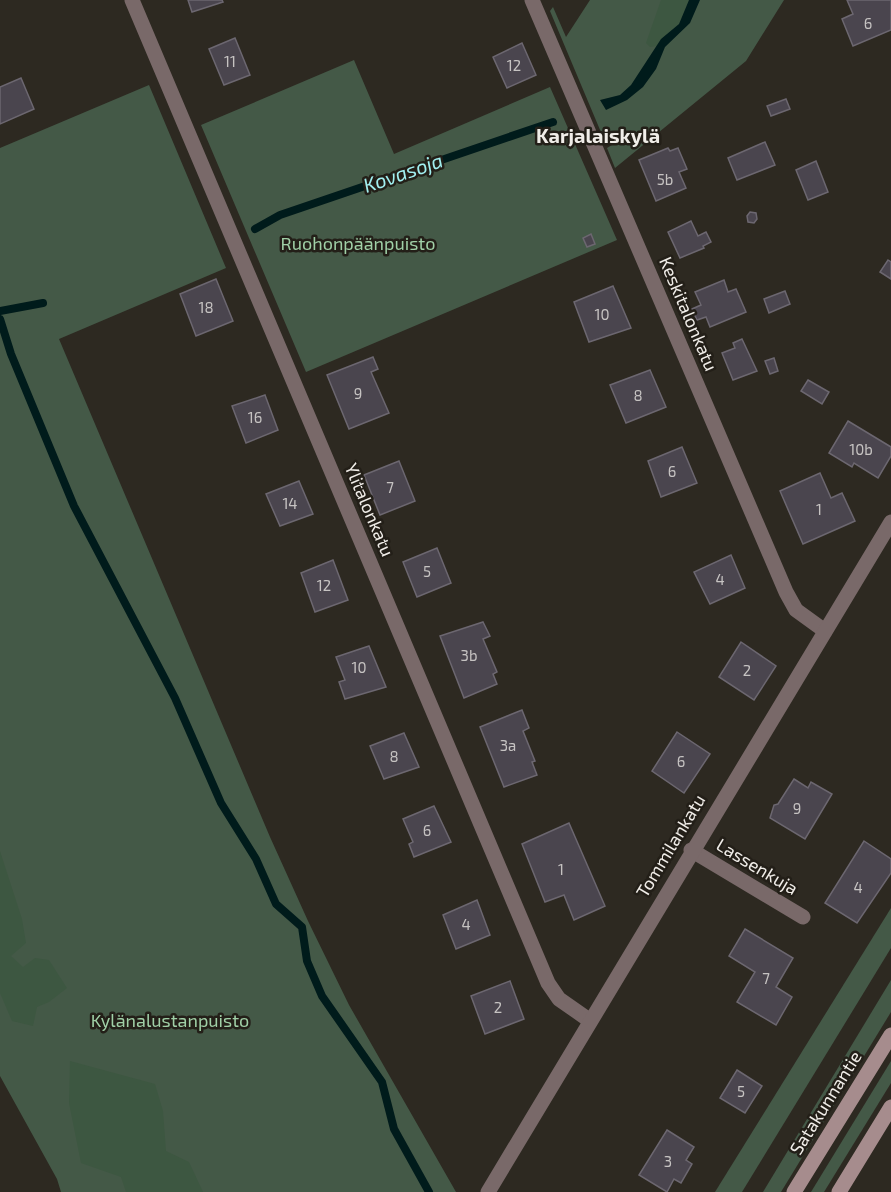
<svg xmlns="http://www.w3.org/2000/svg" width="891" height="1192" viewBox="0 0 891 1192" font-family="'Exo 2',sans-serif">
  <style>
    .green { fill: #445947 }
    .forest { fill: #3d5741 }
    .water { fill: #001b1b }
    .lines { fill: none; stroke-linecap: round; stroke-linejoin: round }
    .stream { stroke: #001b1b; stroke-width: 8 }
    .building { fill: #4a454e; stroke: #6c6770; stroke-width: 1.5 }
    .minor { stroke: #796969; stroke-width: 15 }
    .secondary { stroke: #a68c8d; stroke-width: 15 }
    .labels { text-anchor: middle; stroke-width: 5; stroke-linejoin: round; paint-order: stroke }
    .number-label { font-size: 15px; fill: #c6c3c2 }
    .park-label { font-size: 18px; fill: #a0d0a7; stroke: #231f18 }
    .street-label { font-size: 18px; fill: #f0ede8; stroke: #231f18 }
    .neighbourhood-label { font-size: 20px; font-weight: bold; fill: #f0ede8; stroke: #231f18 }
    .water-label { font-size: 20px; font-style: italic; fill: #a1eff0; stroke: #231f18 }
  </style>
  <rect width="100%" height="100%" fill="#2d2921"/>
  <g class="green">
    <polygon points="590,0 784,0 746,61 615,168 607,148 612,145 608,135 603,137 550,11 553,7 566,37"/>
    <polygon points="354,60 394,154 550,87 617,240 306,372 201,125"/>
    <polygon points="149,85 226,268 59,339 270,837 308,921 349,1005 456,1192 61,1192 57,1179 0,1076 0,148"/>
    <polygon points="891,908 891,948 742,1192 715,1192"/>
    <polygon points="891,980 891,1012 781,1192 763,1192"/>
    <polygon points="891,1061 891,1083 824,1192 811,1192"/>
  </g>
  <g class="forest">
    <polygon points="661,0 689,0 679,24 657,46 650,47 646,43"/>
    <polygon points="0,851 22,919 26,943 11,956 23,967 35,958 49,960 67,988 49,1002 37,1007 33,1026 12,1021 0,993"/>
    <polygon points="70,1061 155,1084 163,1111 166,1151 189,1162 203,1192 126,1192 121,1177 81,1163 69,1103"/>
  </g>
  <polygon class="water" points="689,0 700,0 690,23 665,47 656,69 643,87 627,100 606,110 600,100 620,95 631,85 661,39 679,24"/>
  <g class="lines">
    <g class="stream">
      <polyline points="255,229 280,215 553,122"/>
      <polyline points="0,311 43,303"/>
      <polyline points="0,319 11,354 74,506 175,698 221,803 256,859 276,904 302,927 307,961 322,996 382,1082 394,1129 429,1192"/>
    </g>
  </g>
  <g class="building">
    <polygon points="188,0 222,0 223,2 192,12"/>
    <polygon points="847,0 891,0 891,30 853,46 842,19 853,14"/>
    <polygon points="235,38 250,75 224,85 209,49"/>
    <polygon points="522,43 536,75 507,88 493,57"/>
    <polygon points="21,78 34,109 0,124 0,87"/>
    <polygon points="786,99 790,109 771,116 767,106"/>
    <polygon points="765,142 775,165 737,180 728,158"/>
    <polygon points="668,148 670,151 678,148 687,169 679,172 686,188 656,201 639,160"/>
    <polygon points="816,161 828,192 808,200 796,170"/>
    <polygon points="750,212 756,213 757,219 754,223 748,222 747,216"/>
    <polygon points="691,221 698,236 706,232 711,242 703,246 704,248 680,258 668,232"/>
    <polygon points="591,234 595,244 587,247 583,238"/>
    <polygon points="888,260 891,262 891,279 880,272"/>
    <polygon points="216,279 233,321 196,336 180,294"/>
    <polygon points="724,280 728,292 736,289 746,312 710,327 706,317 697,320 692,309 701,305 695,292"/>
    <polygon points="613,286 631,328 589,342 574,302"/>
    <polygon points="785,291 790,304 769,313 764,299"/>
    <polygon points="742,339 757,371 733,380 722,353 735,348 733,343"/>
    <polygon points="373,357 378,369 371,372 389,413 349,429 327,375"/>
    <polygon points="774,358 778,371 770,374 765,361"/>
    <polygon points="650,370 666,407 626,423 610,385"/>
    <polygon points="808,380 829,392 822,404 801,391"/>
    <polygon points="265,395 278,430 246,443 232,406"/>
    <polygon points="848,421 891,447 891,456 878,478 854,463 852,467 829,453"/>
    <polygon points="682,447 697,483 661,497 648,461"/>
    <polygon points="399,461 415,501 380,515 364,475"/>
    <polygon points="820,473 831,498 842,493 855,521 803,544 780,491"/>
    <polygon points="299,481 313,514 280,526 266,494"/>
    <polygon points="437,548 451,583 417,597 403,562"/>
    <polygon points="731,555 745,588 710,604 694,572"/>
    <polygon points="333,560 348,600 315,612 301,573"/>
    <polygon points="483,622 490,636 483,639 497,672 493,674 497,684 464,698 440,636"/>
    <polygon points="741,642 776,666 754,700 719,677"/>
    <polygon points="369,646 386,687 345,699 339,682 345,680 336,657"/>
    <polygon points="522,710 529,728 523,731 535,761 532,762 537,775 504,787 480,727"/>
    <polygon points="677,732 710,754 684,793 652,771"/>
    <polygon points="404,733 419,767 384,779 370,746"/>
    <polygon points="794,779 808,788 811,782 832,794 805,839 770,818 774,805 778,804"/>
    <polygon points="434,806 451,842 414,857 409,844 413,842 403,819"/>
    <polygon points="569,823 605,906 574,920 564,895 545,902 522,844"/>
    <polygon points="864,841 891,859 891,873 857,923 825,903"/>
    <polygon points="477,900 490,935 456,949 443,915"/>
    <polygon points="745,929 793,958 776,987 792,997 776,1025 737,1002 755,972 729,956"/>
    <polygon points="510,981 524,1019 485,1034 471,996"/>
    <polygon points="737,1070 762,1086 745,1113 720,1098"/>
    <polygon points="667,1130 694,1147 686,1160 692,1164 681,1183 674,1179 667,1192 639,1175"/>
  </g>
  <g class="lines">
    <g class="minor">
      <polyline points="132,0 548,983 559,999 589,1020"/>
      <polyline points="532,0 786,592 796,610 825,631"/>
      <polyline points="691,850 803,917"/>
      <polyline points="488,1192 891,522"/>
    </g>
    <g class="secondary">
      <polyline points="794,1192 891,1035"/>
      <polyline points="839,1192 891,1107"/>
    </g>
  </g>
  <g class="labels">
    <g class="number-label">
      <text x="868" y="29">6</text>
      <text x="230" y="67">11</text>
      <text x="514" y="71">12</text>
      <text x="665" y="185">5b</text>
      <text x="206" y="313">18</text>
      <text x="602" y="320">10</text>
      <text x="358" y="399">9</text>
      <text x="638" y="401">8</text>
      <text x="255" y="423">16</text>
      <text x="861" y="455">10b</text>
      <text x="672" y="477">6</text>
      <text x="390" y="493">7</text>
      <text x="290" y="509">14</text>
      <text x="819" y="515">1</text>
      <text x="427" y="577">5</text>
      <text x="720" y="585">4</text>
      <text x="324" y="591">12</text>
      <text x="469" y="661">3b</text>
      <text x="359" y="673">10</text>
      <text x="747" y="676">2</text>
      <text x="508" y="751">3a</text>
      <text x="394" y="762">8</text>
      <text x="681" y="767">6</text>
      <text x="797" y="814">9</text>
      <text x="427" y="836">6</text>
      <text x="561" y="875">1</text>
      <text x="858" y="893">4</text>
      <text x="466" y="930">4</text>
      <text x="766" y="984">7</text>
      <text x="498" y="1013">2</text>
      <text x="741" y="1097">5</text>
      <text x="668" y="1167">3</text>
    </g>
    <g class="park-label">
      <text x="358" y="250">Ruohonpäänpuisto</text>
      <text x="170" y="1027">Kylänalustanpuisto</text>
    </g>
    <g class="street-label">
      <text transform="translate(688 314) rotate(67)" y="6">Keskitalonkatu</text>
      <text transform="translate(369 510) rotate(67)" y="6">Ylitalonkatu</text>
      <text transform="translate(671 846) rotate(-59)" y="6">Tommilankatu</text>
      <text transform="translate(757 867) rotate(31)" y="6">Lassenkuja</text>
      <text transform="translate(826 1103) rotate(-58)" y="6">Satakunnantie</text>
    </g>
    <g class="neighbourhood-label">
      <text x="598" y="143">Karjalaiskylä</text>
    </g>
    <g class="water-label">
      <text transform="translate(403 173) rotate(-19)" y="7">Kovasoja</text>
    </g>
  </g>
</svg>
